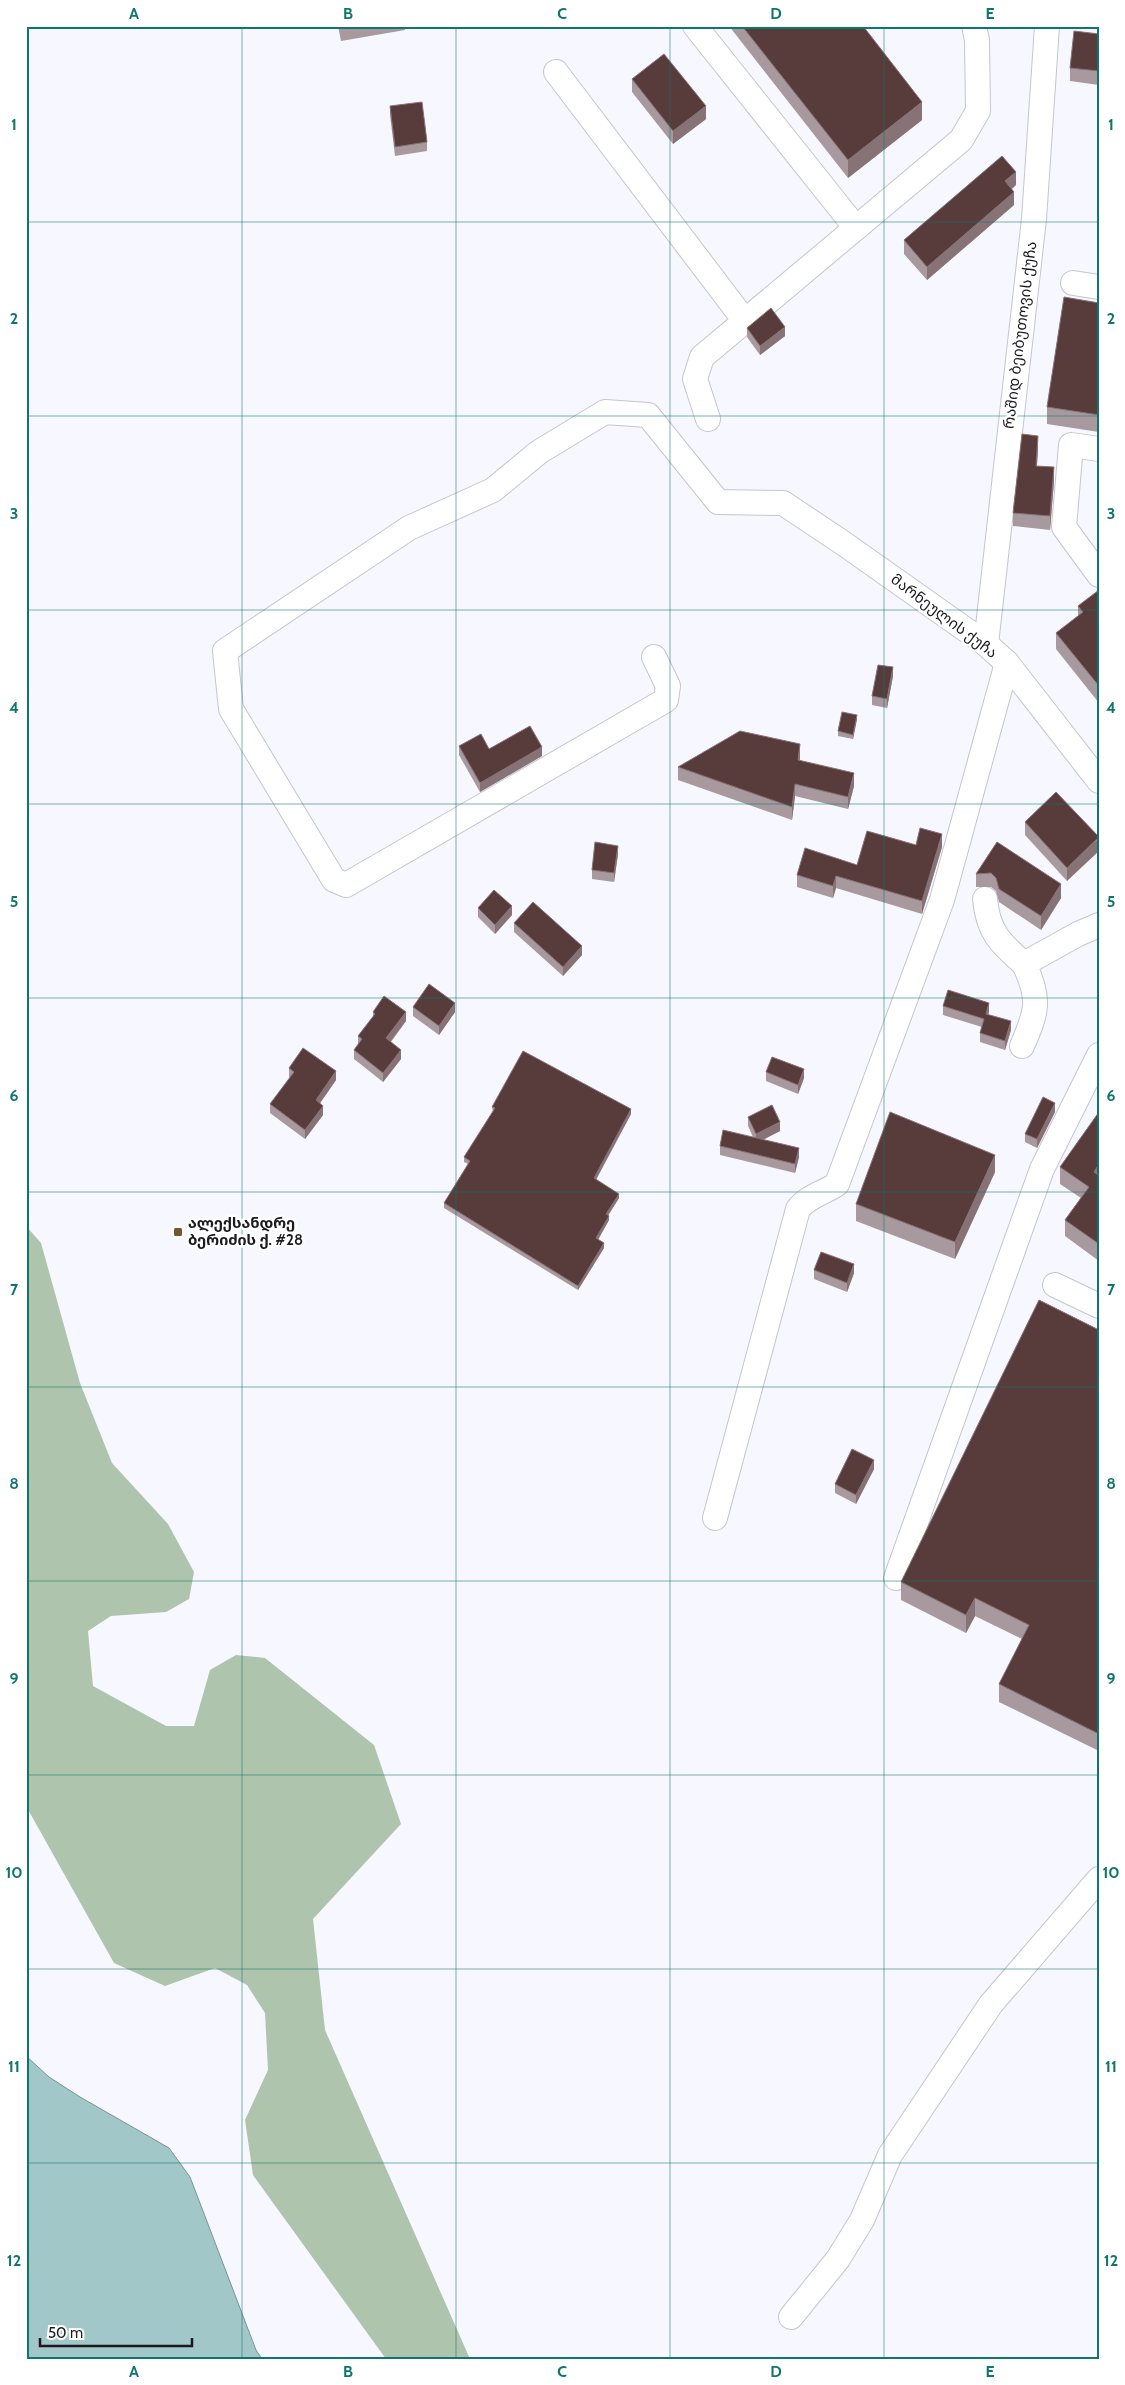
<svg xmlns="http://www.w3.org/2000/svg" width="1125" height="2385" viewBox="0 0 1125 2385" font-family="Cabin,'Noto Sans Georgian',sans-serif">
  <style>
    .forest { fill: #aec4ac }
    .water { fill: #a1c7c9; stroke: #799396 }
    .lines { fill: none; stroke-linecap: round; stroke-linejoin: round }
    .minor-casing { stroke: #c4c6cf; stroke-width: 26 }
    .minor { stroke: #fff; stroke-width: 24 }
    .wall { fill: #a7999d }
    .shaded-wall { fill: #877376 }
    .building { fill: #583b3b; stroke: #877376 }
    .grid { fill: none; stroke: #0f766e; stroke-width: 1; stroke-opacity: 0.55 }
    .poi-dot { fill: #77552d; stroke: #fff; stroke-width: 2 }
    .labels { text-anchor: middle; stroke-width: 5; stroke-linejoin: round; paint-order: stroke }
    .street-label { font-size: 15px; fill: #1b1b1f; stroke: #fff }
    .poi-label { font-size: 15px; font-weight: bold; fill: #1b1b1f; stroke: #fff; text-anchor: start }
    .neatline { fill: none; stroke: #0f766e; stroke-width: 2 }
    .grid-label { font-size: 16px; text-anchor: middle; font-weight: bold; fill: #0f766e }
  </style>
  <rect width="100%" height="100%" fill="#f6f7ff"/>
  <polygon class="forest" points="26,1226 41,1243 80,1383 112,1463 168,1524 194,1572 189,1599 166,1612 111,1616 88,1631 93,1686 166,1726 194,1726 210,1670 236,1655 265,1658 374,1745 401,1824 313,1919 325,2030 470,2359 386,2359 253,2175 245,2120 268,2070 265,2013 247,1985 215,1968 165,1986 114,1963 26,1806"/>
  <polygon class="water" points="26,2056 49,2077 80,2097 169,2148 190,2177 256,2350 262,2359 26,2359"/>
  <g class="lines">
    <g class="minor-casing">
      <g id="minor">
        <polyline points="695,26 856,228"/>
        <polyline points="556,72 745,321"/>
        <polyline points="1073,283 1099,287"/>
        <polyline points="708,419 695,379 702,357 961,140 978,111 977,40 974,26"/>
        <polyline points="1099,449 1071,445 1064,527 1099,575"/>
        <polyline points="986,644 1034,219 1047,26"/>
        <polyline points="654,657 668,686 666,700 346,885 334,880 231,709 225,651 409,528 493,490 539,452 605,412 648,415 718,502 783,503 843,543 986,644 1007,663 1099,781"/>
        <path d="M985,899C988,932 1000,943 1024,964"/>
        <path d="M1022,1046C1037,1012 1041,999 1024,964L1078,934L1099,925"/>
        <polyline points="1055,1285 1099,1306"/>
        <path d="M715,1518L798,1209C808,1196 824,1193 837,1184L942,900L1007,663"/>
        <polyline points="896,1578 1042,1169 1099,1055"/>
        <polyline points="791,2317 838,2259 862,2220 890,2155 991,2004 1099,1879"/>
      </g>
    </g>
    <use href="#minor" class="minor"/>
  </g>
  <g class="wall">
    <polygon points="338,26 405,26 405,30 341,41"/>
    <polygon points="729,26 863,26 922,120 848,178"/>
    <polygon points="1099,34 1099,85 1070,81 1070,68"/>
    <polygon points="632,79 706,119 673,144 632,92"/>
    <polygon points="390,106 427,142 427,151 395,156 390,115"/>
    <polygon points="1016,185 1012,189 1014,205 927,280 904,254 904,240"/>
    <polygon points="1099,303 1099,432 1047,424 1047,407"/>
    <polygon points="747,328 785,336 760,355 747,337"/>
    <polygon points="1038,449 1037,466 1054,481 1050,530 1013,526 1013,513"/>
    <polygon points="1099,590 1099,703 1056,649 1056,633 1078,616 1078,606"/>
    <polygon points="893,676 887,708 872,705 872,696"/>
    <polygon points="857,719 853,739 838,736 838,731"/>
    <polygon points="459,746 489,749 542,756 480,792 459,755"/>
    <polygon points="800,757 800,760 854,786 848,809 795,796 792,820 678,780 678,767"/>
    <polygon points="1025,822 1099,837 1067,881 1025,835"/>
    <polygon points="997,842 1061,898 1041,930 999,902 996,891 991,887 976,887 976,874"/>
    <polygon points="916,845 942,847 922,914 836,888 833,898 797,887 797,875 857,865"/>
    <polygon points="618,854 614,882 592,879 592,870"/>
    <polygon points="478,908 512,915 495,934 478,917"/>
    <polygon points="514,923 582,955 563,976 514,932"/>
    <polygon points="943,1006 989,1012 988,1014 1011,1030 1005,1050 980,1042 980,1033 982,1027 943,1015"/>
    <polygon points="413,1007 455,1012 439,1035 413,1016"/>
    <polygon points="373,1012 406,1021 391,1042 401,1059 383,1082 354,1059 354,1050 358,1044 358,1036 373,1017"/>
    <polygon points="289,1068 336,1080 320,1103 323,1115 305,1139 270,1113 270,1104 290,1078 289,1077"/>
    <polygon points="766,1072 804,1078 798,1094 766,1081"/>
    <polygon points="492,1107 631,1114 596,1180 619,1198 608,1215 609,1220 598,1240 604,1248 578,1290 444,1208 444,1203 468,1164 464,1162 464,1157 493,1112"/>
    <polygon points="1055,1112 1037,1148 1025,1142 1025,1134"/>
    <polygon points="1099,1112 1099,1261 1065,1236 1065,1220 1081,1198 1060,1184 1060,1167"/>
    <polygon points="748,1117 780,1131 763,1140 799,1157 795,1173 720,1155 720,1146 753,1137 748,1126"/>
    <polygon points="995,1172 955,1259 856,1221 856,1204"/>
    <polygon points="814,1270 854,1273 847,1292 814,1279"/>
    <polygon points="1099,1330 1099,1751 999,1702 999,1684 1022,1639 975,1616 966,1633 901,1600 901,1582"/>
    <polygon points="874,1469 856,1504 835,1493 835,1484"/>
  </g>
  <g class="shaded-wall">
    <polygon points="922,102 922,120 848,178 848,160"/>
    <polygon points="706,106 706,119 673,144 673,131"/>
    <polygon points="1016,172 1016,185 1005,194 1005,181"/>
    <polygon points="1014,192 1014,205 927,280 927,267"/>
    <polygon points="785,327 785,336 760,355 760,346"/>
    <polygon points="1038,436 1038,449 1036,479 1036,466"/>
    <polygon points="1054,467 1054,481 1050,530 1050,516"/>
    <polygon points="893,667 893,676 887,708 887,699"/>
    <polygon points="857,715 857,719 853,739 853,735"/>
    <polygon points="800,744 800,757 798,772 798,760"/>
    <polygon points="542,747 542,756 480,792 480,783"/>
    <polygon points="854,773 854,786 848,809 848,797"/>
    <polygon points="795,784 795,796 792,820 792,807"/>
    <polygon points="942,834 942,847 922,914 922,901"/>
    <polygon points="1099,838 1099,851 1067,881 1067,868"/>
    <polygon points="618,846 618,854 614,882 614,873"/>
    <polygon points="836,876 836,888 833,898 833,886"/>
    <polygon points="1061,884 1061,898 1041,930 1041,916"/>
    <polygon points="512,906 512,915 495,934 495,925"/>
    <polygon points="582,946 582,955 563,976 563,967"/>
    <polygon points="455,1003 455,1012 439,1035 439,1026"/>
    <polygon points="989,1003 989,1012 986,1022 986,1014"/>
    <polygon points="406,1012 406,1021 386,1047 386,1038"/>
    <polygon points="1011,1021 1011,1030 1005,1050 1005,1041"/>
    <polygon points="401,1050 401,1059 383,1082 383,1073"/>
    <polygon points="804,1069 804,1078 798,1094 798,1085"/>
    <polygon points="336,1071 336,1080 316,1109 316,1100"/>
    <polygon points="1055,1103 1055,1112 1037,1148 1037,1139"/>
    <polygon points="323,1106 323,1115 305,1139 305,1130"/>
    <polygon points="631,1109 631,1114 594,1183 594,1178"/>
    <polygon points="780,1122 780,1131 756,1143 756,1134"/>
    <polygon points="799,1148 799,1157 795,1173 795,1164"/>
    <polygon points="995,1155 995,1172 955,1259 955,1242"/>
    <polygon points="1099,1164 1099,1181 1094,1172"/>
    <polygon points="619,1194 619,1198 606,1219 606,1214"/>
    <polygon points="609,1216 609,1220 596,1243 596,1238"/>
    <polygon points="604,1243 604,1248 578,1290 578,1286"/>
    <polygon points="854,1264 854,1273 847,1292 847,1283"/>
    <polygon points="874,1460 874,1469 856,1504 856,1495"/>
    <polygon points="975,1598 975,1616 966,1633 966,1615"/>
  </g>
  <g class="building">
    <polygon points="341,26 351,26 341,28"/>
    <polygon points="742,26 863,26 922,102 848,160"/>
    <polygon points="1074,31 1099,34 1099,71 1070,68"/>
    <polygon points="664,54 706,106 673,131 632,79"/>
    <polygon points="422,102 427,142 395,147 390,106"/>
    <polygon points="1002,156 1016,172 1005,181 1014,192 927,267 904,240"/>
    <polygon points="1064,297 1099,303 1099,415 1047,407"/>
    <polygon points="771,308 785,327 760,346 747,328"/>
    <polygon points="1022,434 1038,436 1036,466 1054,467 1050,516 1013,513"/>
    <polygon points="1099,590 1099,686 1056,633 1083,612 1078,606"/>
    <polygon points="878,665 893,667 887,699 872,696"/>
    <polygon points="842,712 857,715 853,735 838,731"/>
    <polygon points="530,726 542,747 480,783 459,746 481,734 489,749"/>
    <polygon points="740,731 800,744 798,760 854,773 848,797 795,784 792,807 678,767"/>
    <polygon points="1056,792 1099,837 1067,868 1025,822"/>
    <polygon points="920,828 942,834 922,901 836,876 833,886 797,875 805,848 857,865 867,831 916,845"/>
    <polygon points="595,842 618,846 614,873 592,870"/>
    <polygon points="997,842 1061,884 1041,916 999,889 996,878 991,873 976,874"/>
    <polygon points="494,890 512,906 495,925 478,908"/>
    <polygon points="533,902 582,946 563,967 514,923"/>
    <polygon points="429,984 455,1003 439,1026 413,1007"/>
    <polygon points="948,990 989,1003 986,1014 1011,1021 1005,1041 980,1033 984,1019 943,1006"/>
    <polygon points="384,996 406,1012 386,1038 401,1050 383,1073 354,1050 362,1039 358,1036 375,1014 373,1012"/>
    <polygon points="303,1048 336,1071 316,1100 323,1106 305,1130 270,1104 294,1072 289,1068"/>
    <polygon points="523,1051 631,1109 594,1178 619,1194 606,1214 609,1216 596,1238 604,1243 578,1286 444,1203 470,1161 464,1157 495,1108 492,1107"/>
    <polygon points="772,1057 804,1069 798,1085 766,1072"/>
    <polygon points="1043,1097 1055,1103 1037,1139 1025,1134"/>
    <polygon points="772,1105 780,1122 756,1134 748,1117"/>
    <polygon points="890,1112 995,1155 955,1242 856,1204"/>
    <polygon points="1099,1112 1099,1164 1094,1172 1099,1176 1099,1244 1065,1220 1089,1187 1060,1167"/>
    <polygon points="723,1130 799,1148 795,1164 720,1146"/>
    <polygon points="821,1252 854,1264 847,1283 814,1270"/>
    <polygon points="1039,1300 1099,1330 1099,1734 999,1684 1029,1625 975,1598 966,1615 901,1582"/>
    <polygon points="852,1449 874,1460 856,1495 835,1484"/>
  </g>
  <path class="grid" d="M242,26V2359M456,26V2359M670,26V2359M884,26V2359M26,222H1099M26,416H1099M26,610H1099M26,804H1099M26,998H1099M26,1192H1099M26,1387H1099M26,1581H1099M26,1775H1099M26,1969H1099M26,2163H1099"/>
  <rect class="poi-dot" x="173" y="1227" width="10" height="10" rx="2.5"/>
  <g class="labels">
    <g class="street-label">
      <text transform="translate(1020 335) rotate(-83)" y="5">რაშიდ ბეიბუთოვის ქუჩა</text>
      <text transform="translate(944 616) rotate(37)" y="5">მარნეულის ქუჩა</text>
    </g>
    <g class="poi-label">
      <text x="188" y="1228">ალექსანდრე<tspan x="188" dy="17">ბერიძის ქ. #28</tspan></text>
    </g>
  </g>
  <rect width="1125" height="2385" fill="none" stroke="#ffffff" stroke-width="55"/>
  <path d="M40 2338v8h152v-8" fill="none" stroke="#1b1b1f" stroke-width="2.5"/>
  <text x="48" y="2338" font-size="15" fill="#1b1b1f" stroke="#ffffff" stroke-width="4" paint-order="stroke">50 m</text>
  <rect x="28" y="28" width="1070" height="2330" class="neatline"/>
  <g class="grid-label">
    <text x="134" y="19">A</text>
    <text x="348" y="19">B</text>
    <text x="562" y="19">C</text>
    <text x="776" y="19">D</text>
    <text x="990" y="19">E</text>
    <text x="14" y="130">1</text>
    <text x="1111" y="130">1</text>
    <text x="14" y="324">2</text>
    <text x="1111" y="324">2</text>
    <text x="14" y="519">3</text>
    <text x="1111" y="519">3</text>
    <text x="14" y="713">4</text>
    <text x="1111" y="713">4</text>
    <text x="14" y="907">5</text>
    <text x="1111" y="907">5</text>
    <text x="14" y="1101">6</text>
    <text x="1111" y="1101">6</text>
    <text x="14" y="1295">7</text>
    <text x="1111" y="1295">7</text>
    <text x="14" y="1489">8</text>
    <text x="1111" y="1489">8</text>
    <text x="14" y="1684">9</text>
    <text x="1111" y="1684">9</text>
    <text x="14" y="1878">10</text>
    <text x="1111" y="1878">10</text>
    <text x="14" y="2072">11</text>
    <text x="1111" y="2072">11</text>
    <text x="14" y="2266">12</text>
    <text x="1111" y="2266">12</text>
    <text x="134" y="2377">A</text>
    <text x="348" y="2377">B</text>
    <text x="562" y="2377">C</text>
    <text x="776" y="2377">D</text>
    <text x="990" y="2377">E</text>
  </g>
</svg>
